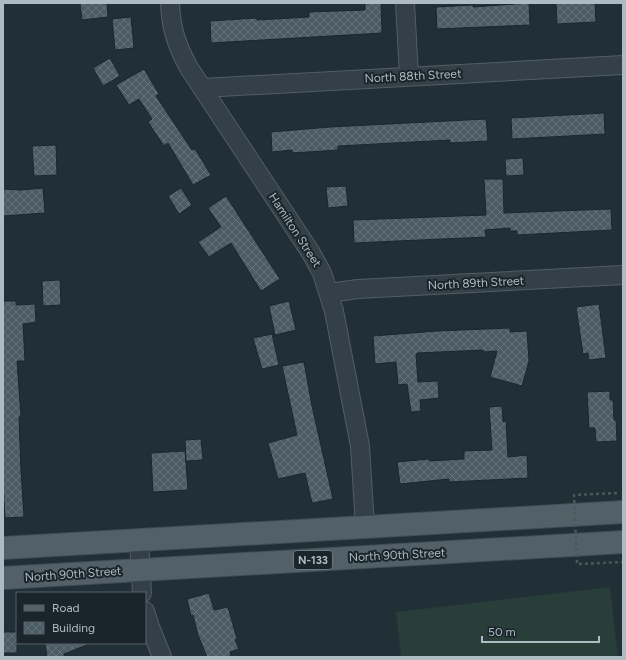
<svg xmlns="http://www.w3.org/2000/svg" width="626" height="660" viewBox="0 0 626 660" font-family="Figtree,sans-serif">
  <style>
    .pitch { fill: #293e39 }
    .building { fill: url(#building-cross-hatch); stroke: #1c272d }
    .lines { fill: none; stroke-linecap: round; stroke-linejoin: round }
    .street-casing { stroke: #525e64; stroke-width: 20 }
    .primary-casing { stroke: #414c53; stroke-width: 24 }
    .street { stroke: #344047; stroke-width: 18 }
    .primary { stroke: #526067; stroke-width: 22 }
    .path-bridge { stroke: #475a58; stroke-width: 2.5; stroke-dasharray: 3 3; stroke-linecap: butt }
    .labels { text-anchor: middle; stroke-width: 4; stroke-linejoin: round; paint-order: stroke }
    .shield { fill: #1a252b; stroke: #828e95; stroke-width: 1 }
    .shield-label { font-size: 11px; font-weight: bold; fill: #afbbc3 }
    .street-label { font-size: 12px; fill: #afbbc3; stroke: #1a252b }
  </style>
  <defs>
    <pattern id="building-cross-hatch" width="8" height="8" patternUnits="userSpaceOnUse"><rect width="8" height="8" fill="#4c5c65"/><path d="M0 0l8 8M0 8l8-8" fill="none" stroke="#637179"/></pattern>
  </defs>
  <rect width="100%" height="100%" fill="#212f36"/>
  <polygon class="pitch" points="610,587 618,657 401,657 396,612"/>
  <g class="building">
    <polygon points="80,3 107,3 108,17 82,20"/>
    <polygon points="365,3 381,3 382,33 211,43 210,21 257,18 257,20 309,17 309,12 365,10"/>
    <polygon points="529,3 530,25 437,29 436,7 473,5 473,7"/>
    <polygon points="556,3 595,3 596,22 557,24"/>
    <polygon points="131,17 134,48 115,50 112,19"/>
    <polygon points="110,58 120,76 103,86 93,68"/>
    <polygon points="144,69 159,94 156,96 192,150 195,149 211,175 193,185 168,143 164,146 148,122 152,119 139,99 129,105 116,85"/>
    <polygon points="604,113 605,134 512,139 511,118"/>
    <polygon points="486,119 488,141 450,143 450,140 338,146 338,150 292,153 292,150 272,152 271,132 330,127"/>
    <polygon points="56,145 57,175 34,176 32,146"/>
    <polygon points="523,158 524,175 506,176 505,159"/>
    <polygon points="484,179 503,179 504,213 611,209 612,230 517,235 517,231 510,231 510,228 485,230 486,237 354,243 353,220 486,215"/>
    <polygon points="346,186 348,206 328,208 326,187"/>
    <polygon points="43,188 45,213 3,216 3,189 21,190"/>
    <polygon points="181,188 192,205 179,214 168,196"/>
    <polygon points="226,196 280,279 261,291 231,243 209,257 198,242 221,227 208,208"/>
    <polygon points="60,280 61,305 43,306 42,281"/>
    <polygon points="3,301 16,301 16,305 35,304 36,322 23,324 25,361 17,361 21,417 19,417 21,471 24,517 5,518 3,483"/>
    <polygon points="289,301 296,330 275,335 269,306"/>
    <polygon points="599,304 606,358 589,360 588,353 583,354 576,307"/>
    <polygon points="510,328 510,332 527,331 529,361 522,386 490,377 497,351 483,352 483,350 417,353 416,355 418,382 438,381 439,398 420,400 421,411 411,412 407,384 398,385 396,362 375,364 373,336 437,331"/>
    <polygon points="272,334 279,365 262,369 253,338"/>
    <polygon points="304,362 312,406 333,499 312,503 305,473 278,479 268,443 297,435 282,366"/>
    <polygon points="610,391 610,400 613,400 614,420 616,420 617,441 596,442 595,428 589,428 587,392"/>
    <polygon points="502,406 503,422 506,421 508,457 527,455 528,478 449,482 449,479 400,484 397,462 429,459 429,461 464,459 464,451 492,450 489,407"/>
    <polygon points="201,439 203,460 186,461 185,440"/>
    <polygon points="185,451 188,490 153,492 151,453"/>
    <polygon points="209,593 214,610 228,607 237,639 235,640 239,649 230,652 231,657 207,657 198,635 193,615 191,616 187,599"/>
    <rect x="3" y="632" width="14" height="21"/>
    <polygon points="45,643 89,643 89,644 64,654 64,657 47,657"/>
  </g>
  <g class="lines">
    <g class="street-casing">
      <g id="street">
        <path d="M170,3C171,29 177,46 189,68L311,253L322,273L334,311L360,446L365,527"/>
        <polyline points="405,3 409,76"/>
        <polyline points="202,88 623,65"/>
        <polyline points="329,293 358,289 623,275"/>
        <polyline points="139,541 142,593"/>
        <polyline points="145,611 150,627 162,657"/>
      </g>
    </g>
    <g class="primary-casing">
      <g id="primary">
        <polyline points="3,548 623,512"/>
        <polyline points="3,578 623,542"/>
      </g>
    </g>
    <use href="#street" class="street"/>
    <use href="#primary" class="primary"/>
    <polyline class="path-bridge" points="617,493 574,495 577,564 623,562"/>
  </g>
  <g class="labels">
    <rect class="shield" x="294" y="551" width="38" height="18" rx="3"/>
    <g class="shield-label">
      <text x="313" y="564">N-133</text>
    </g>
    <g class="street-label">
      <text transform="translate(413 76) rotate(-3)" y="4">North 88th Street</text>
      <text transform="translate(295 230) rotate(57)" y="4">Hamilton Street</text>
      <text transform="translate(476 283) rotate(-3)" y="4">North 89th Street</text>
      <text transform="translate(397 555) rotate(-3)" y="4">North 90th Street</text>
      <text transform="translate(73 574) rotate(-4)" y="4">North 90th Street</text>
    </g>
  </g>
  <rect width="626" height="660" fill="none" stroke="#afbbc3" stroke-width="8"/>
  <rect x="16" y="592" width="130" height="52" fill="#1a252b" stroke="#566168"/>
  <rect x="24" y="605" width="20" height="6" fill="#526067" stroke="#566168"/>
  <text x="52" y="612" font-size="12" fill="#afbbc3">Road</text>
  <rect x="24" y="622" width="20" height="12" fill="url(#building-cross-hatch)" stroke="#566168"/>
  <text x="52" y="632" font-size="12" fill="#afbbc3">Building</text>
  <path d="M482 636v6h117v-6" fill="none" stroke="#afbbc3" stroke-width="2"/>
  <text x="488" y="636" font-size="12" fill="#afbbc3" stroke="#1a252b" stroke-width="3" paint-order="stroke">50 m</text>
</svg>
